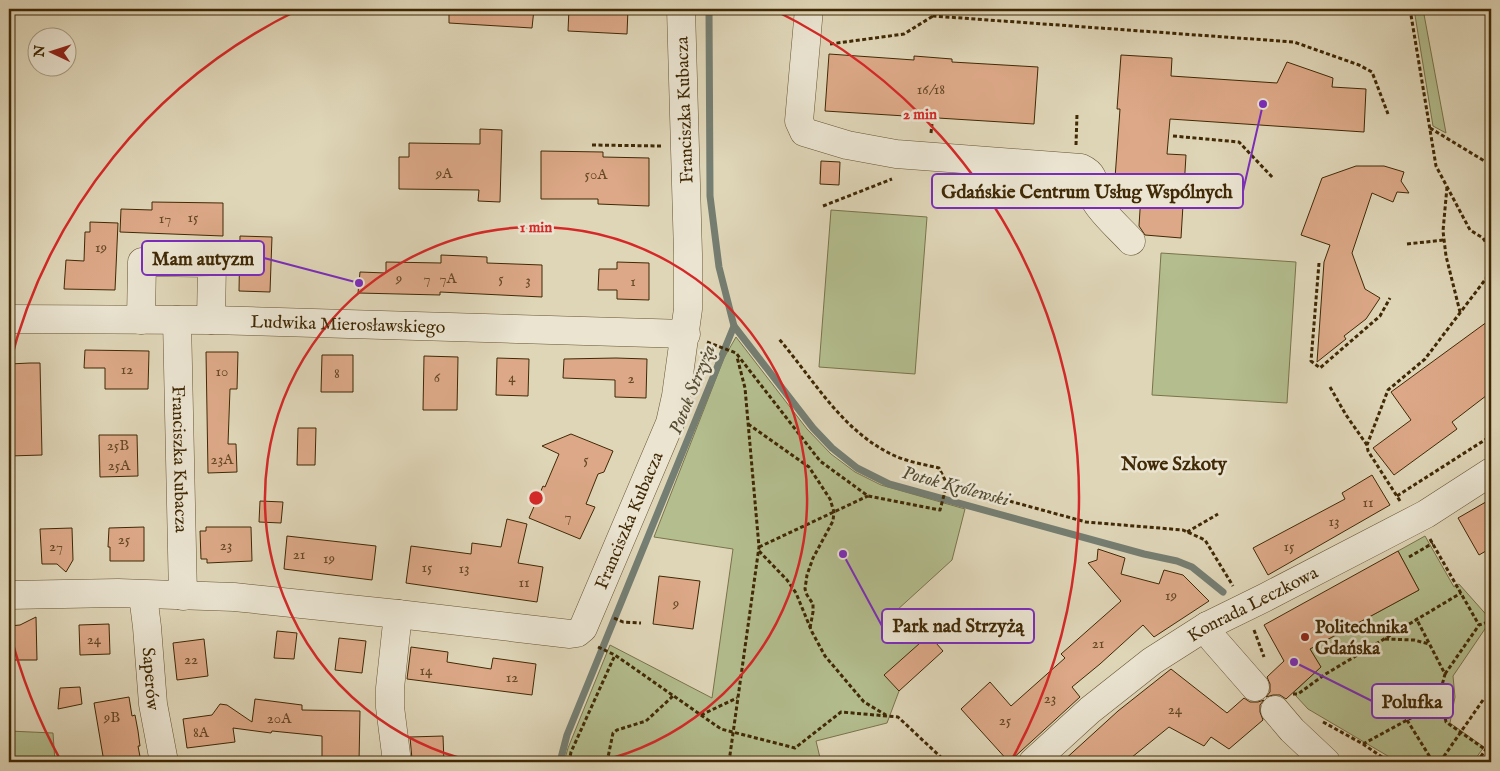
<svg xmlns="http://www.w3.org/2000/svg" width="1500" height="771" viewBox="0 0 1500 771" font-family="'IM FELL English',serif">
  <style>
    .green { fill: #b3bd8e; stroke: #7a734a }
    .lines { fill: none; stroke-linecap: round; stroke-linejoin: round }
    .stream { stroke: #757e72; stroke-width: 7 }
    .building { fill: #dca887; stroke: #402905 }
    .minor-casing { stroke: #685432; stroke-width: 29 }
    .path { stroke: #402905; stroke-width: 3; stroke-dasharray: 4 2.5; stroke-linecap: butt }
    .minor { stroke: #eae4d1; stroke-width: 28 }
    .ring { fill: none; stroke: #d62828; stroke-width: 2.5 }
    .poi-dot { fill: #8f2418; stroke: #eae4d1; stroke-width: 2 }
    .labels { text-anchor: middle; stroke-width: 5; stroke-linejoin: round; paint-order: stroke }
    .number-label { font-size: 15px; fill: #674926 }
    .street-label { font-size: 18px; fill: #402905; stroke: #eae4d1 }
    .poi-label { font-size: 18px; font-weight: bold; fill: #402905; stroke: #eae4d1; text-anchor: start }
    .water-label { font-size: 19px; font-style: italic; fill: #564c32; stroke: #eae4d1 }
    .neighbourhood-label { font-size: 19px; font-weight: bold; fill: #402905; stroke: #eae4d1 }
    .centre { fill: #d62828; stroke: #eae4d1; stroke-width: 2.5 }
    .ring-label { font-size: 15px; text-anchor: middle; font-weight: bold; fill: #d62828; stroke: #eae4d1; stroke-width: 5; stroke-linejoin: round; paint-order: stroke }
    .leader { fill: none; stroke: #7b2cbf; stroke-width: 2 }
    .callout-dot { fill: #7b2cbf; stroke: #eae4d1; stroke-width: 2 }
    .callout { fill: #eae4d1; stroke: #7b2cbf; stroke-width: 2 }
    .callout-label { font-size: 19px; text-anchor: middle; font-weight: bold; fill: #402905 }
  </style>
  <rect width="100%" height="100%" fill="#dfd6b8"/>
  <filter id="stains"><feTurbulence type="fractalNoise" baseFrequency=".004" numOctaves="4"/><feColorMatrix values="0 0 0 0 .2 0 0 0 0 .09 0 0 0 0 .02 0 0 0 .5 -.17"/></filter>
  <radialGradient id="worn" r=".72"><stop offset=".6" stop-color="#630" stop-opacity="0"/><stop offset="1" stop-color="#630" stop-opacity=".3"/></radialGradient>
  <g class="green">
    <polygon points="1414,9 1423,9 1446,133 1433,126"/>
    <polygon points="831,210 927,217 915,374 819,367"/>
    <polygon points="1161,253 1296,262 1287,403 1152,395"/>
    <polygon points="736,337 807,429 831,454 855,472 881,485 965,509 952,560 896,611 921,642 899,691 887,723 816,741 821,762 564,762 568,748 610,645 712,698 733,549 654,537 724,358"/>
    <polygon points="1425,536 1454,587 1459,584 1491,620 1453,676 1455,697 1450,723 1484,747 1473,762 1398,762 1308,709 1296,696 1294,692 1321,667 1310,649 1419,590 1398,551"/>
    <polygon points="9,731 53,733 55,762 9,762"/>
  </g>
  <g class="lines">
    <g class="stream">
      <polyline points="734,326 813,428 832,448 857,468 889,484 1144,554 1177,561 1192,567 1223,592"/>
      <polyline points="560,762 567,735 734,326 719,267 710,196 709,9"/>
    </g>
  </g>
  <g class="building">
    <polygon points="449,9 534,9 532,28 449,23"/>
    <polygon points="569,9 628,9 627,34 568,31"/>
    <polygon points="829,54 914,60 914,56 952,59 952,62 1038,67 1034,124 825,111"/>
    <polygon points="1121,55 1172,58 1171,76 1277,83 1287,62 1333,78 1332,87 1366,89 1364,132 1170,119 1167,154 1186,155 1181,238 1145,235 1139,226 1141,194 1114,192 1120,109 1117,109"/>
    <polygon points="480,129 502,130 500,202 478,201 479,190 399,189 399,157 409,157 409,143 480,144"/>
    <polygon points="541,151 603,152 603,157 649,158 649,206 598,204 598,199 541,199"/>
    <polygon points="821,161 840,162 839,185 820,184"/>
    <polygon points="1356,166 1384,166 1404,172 1401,181 1409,193 1397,192 1393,202 1372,193 1352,253 1365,289 1380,298 1366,319 1344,336 1346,339 1317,362 1324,262 1330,245 1301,235 1322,178"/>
    <polygon points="152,202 223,203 223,236 120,232 121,209 152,210"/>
    <polygon points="90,222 118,223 115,290 64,289 66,260 84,261 85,232 90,232"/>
    <polygon points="240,236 272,237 270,292 239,291"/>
    <polygon points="441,255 487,257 487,263 542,265 542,297 440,292 440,295 358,293 360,272 386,273 386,262 441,263"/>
    <polygon points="617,262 649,263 649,300 617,299 617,290 598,290 599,269 617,269"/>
    <polygon points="1491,319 1491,392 1452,422 1457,429 1394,475 1373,448 1411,420 1391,392"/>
    <polygon points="85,350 149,351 148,389 105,389 105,368 84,368"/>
    <polygon points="206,352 238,352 237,389 230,389 228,444 236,444 237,472 208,473"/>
    <polygon points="322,355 353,355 353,392 321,392"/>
    <polygon points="424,356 458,357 457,410 423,410"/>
    <polygon points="497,358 529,359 528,396 496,395"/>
    <polygon points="616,358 647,359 646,398 615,397 615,380 563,378 564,359"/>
    <polygon points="30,363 40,363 42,455 9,456 9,364"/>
    <polygon points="298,428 316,428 315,465 297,465"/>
    <polygon points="571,434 613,451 604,472 598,474 586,504 595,507 580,539 529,518 543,486 545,487 559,454 542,446"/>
    <polygon points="99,435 137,435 138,476 100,477"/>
    <polygon points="1372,475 1390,505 1268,575 1253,548 1345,499 1342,493"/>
    <polygon points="1491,499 1491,548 1479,555 1458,518"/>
    <polygon points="260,501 283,502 281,523 259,522"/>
    <polygon points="507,519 527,524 518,563 543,567 537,602 406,583 411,546 471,554 472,543 501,547"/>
    <polygon points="144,527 144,561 110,561 110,547 108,547 109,528"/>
    <polygon points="206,527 251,527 252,561 207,563 207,559 201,559 200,531 206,531"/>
    <polygon points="72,528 73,560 66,572 57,564 42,564 40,529"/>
    <polygon points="287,536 376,546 372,580 284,569"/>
    <polygon points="1098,549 1125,558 1121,574 1159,584 1164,570 1183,575 1209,601 1154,637 1143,625 1100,664 1072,687 1080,697 1009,762 961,709 990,682 1011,706 1065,658 1061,654 1121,601 1088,563 1097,560"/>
    <polygon points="1398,551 1419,590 1310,649 1321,667 1286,699 1280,695 1273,695 1266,697 1270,692 1270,684 1267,677 1284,661 1264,625"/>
    <polygon points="659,576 700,581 693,629 653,624"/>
    <polygon points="36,617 37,660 9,660 9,626 20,625"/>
    <polygon points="109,624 110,654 80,655 79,625"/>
    <polygon points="277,631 297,633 294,659 274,658"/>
    <polygon points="929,635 943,651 899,691 884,675"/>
    <polygon points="339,638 366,641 362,673 335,670"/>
    <polygon points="204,639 208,676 177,680 173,643"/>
    <polygon points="411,647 448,652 447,662 491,669 493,658 536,664 532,695 407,679"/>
    <polygon points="1171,669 1227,713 1244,698 1250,702 1258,702 1264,700 1260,705 1260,712 1263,720 1229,749 1211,737 1204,746 1169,727 1126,762 1062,762 1118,711"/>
    <polygon points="80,687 82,704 58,709 60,688"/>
    <polygon points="129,697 132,716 135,715 138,731 140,746 138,746 141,762 104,762 94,703"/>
    <polygon points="255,699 302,705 302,710 360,711 359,762 322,762 322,736 272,731 271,733 233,728 235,742 187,748 183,719 212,715 220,704 227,705 252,722"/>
    <polygon points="443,736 444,762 414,762 414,759 412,759 410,737"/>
  </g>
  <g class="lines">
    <g class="minor-casing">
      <g id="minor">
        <path d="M809,9L799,121L804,132L847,145L896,154L1081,168C1101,177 1088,188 1096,202C1103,214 1121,230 1131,241"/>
        <path id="s1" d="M9,319L211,320L686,334"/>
        <polyline points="141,320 142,262 212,263 211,320"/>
        <path id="s2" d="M177,320L183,596"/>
        <path id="s3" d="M9,595L118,593L234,597L398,614L570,634L577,633L583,628L670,423L676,396L688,309V254L681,9"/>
        <path id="s4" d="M143,595L147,627L153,704L164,762"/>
        <polyline points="1207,626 1213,639 1255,687"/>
        <polyline points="1275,710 1292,730 1326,762"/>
        <polyline points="397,762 390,707 390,688 398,614"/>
        <path id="s5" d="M1033,762L1090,710L1152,661L1207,626L1266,597L1426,514L1491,472"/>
      </g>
    </g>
    <g class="path">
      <polyline points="934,9 933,16 1294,42 1359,65 1372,72 1388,114"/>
      <polyline points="1410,9 1436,166 1470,230 1483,238 1491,251"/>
      <polyline points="830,44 904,34 933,16"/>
      <polyline points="1430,128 1491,165"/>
      <polyline points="931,133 932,124"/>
      <polyline points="1173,136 1239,142 1273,178"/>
      <polyline points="592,145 661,146"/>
      <polyline points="1076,145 1077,114"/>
      <polyline points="1447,187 1443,231 1446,256 1460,312"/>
      <polyline points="823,206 892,179"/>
      <polyline points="1407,244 1444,240"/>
      <polyline points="1319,263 1311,361 1320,368 1380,316 1390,298"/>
      <path d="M707,342L736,353L820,461L868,496L940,510L947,484L939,468C922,464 903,461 887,452C840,427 813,379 779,339"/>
      <polyline points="1330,387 1346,415 1367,445"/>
      <polyline points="748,424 809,467 830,499 834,512 833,521 813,558 807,575 805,589 807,595 813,604 813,612 810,628"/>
      <polyline points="947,484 1086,522 1183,530 1205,540 1233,586"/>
      <polyline points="1397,496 1491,436"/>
      <polyline points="1400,501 1368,451 1367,445 1388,390 1425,359 1491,272"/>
      <polyline points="1187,532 1218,514"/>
      <polyline points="1430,539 1479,625"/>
      <polyline points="759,547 868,496"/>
      <polyline points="759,551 787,580 796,593 812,632 825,656 864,702 886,715"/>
      <polyline points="1409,557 1433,543"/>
      <polyline points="614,618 623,622 641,623"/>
      <polyline points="1254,630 1264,657"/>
      <polyline points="1385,639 1414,640 1429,644"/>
      <polyline points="598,647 615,655 721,729 795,748 841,712 898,717 946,762"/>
      <polyline points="1445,674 1479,625 1488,622 1491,617"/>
      <polyline points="1293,694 1298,694 1324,675 1461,593"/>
      <polyline points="1444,712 1446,722 1486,750"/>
      <polyline points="701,715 737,698"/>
      <polyline points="1407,720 1433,762"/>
      <polyline points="1323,722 1363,744 1389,762"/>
      <polyline points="1363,744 1433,706 1440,693 1445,674 1416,618"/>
      <polyline points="569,761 577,762"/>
      <polyline points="569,762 571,752 615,655"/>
      <polyline points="607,762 613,733 617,730 646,721 673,696"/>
      <polyline points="729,762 759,547 745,388 737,357"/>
      <polyline points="1440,762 1483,700"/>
      <polyline points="1477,762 1491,742"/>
    </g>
    <use href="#minor" class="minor"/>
  </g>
  <g class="ring">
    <path d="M475 762A271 271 0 1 1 597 762"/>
    <path d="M61 761A543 543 0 0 1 9 629M9 367A543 543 0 0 1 298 10M774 10A543 543 0 0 1 1011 761"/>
  </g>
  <circle class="poi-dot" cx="1305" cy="637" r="5"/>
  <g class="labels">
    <g class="number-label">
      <text x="931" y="94">16/18</text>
      <text x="444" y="178">9A</text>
      <text x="596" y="179">50A</text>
      <text x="193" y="222">15</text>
      <text x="165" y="223">17</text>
      <text x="101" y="252">19</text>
      <text x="399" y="283">9</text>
      <text x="427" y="283">7</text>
      <text x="448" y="283">7A</text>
      <text x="501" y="283">5</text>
      <text x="528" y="285">3</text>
      <text x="633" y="286">1</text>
      <text x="127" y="374">12</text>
      <text x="222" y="376">10</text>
      <text x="337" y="378">8</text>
      <text x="437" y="382">6</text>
      <text x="512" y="382">4</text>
      <text x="631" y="383">2</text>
      <text x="118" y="450">25B</text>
      <text x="222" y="464">23A</text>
      <text x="586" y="464">5</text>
      <text x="119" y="470">25A</text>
      <text x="1368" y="507">11</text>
      <text x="568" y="521">7</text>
      <text x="1334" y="526">13</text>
      <text x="124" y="544">25</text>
      <text x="226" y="550">23</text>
      <text x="56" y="551">27</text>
      <text x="1289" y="551">15</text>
      <text x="299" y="559">21</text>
      <text x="329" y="563">19</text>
      <text x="427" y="572">15</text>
      <text x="464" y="573">13</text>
      <text x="524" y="587">11</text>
      <text x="1171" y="600">19</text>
      <text x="676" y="608">9</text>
      <text x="94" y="644">24</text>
      <text x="1098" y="648">21</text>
      <text x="191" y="664">22</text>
      <text x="426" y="675">14</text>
      <text x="512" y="682">12</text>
      <text x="1050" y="703">23</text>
      <text x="1175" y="714">24</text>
      <text x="112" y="722">9B</text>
      <text x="279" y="723">20A</text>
      <text x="1005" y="725">25</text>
      <text x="201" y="737">8A</text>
    </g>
    <g class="street-label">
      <text transform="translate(684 110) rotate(-92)" y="6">Franciszka Kubacza</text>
      <text dy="6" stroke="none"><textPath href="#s1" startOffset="339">Ludwika Mierosławskiego</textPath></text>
      <text dy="6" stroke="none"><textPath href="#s2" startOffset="139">Franciszka Kubacza</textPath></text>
      <text dy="6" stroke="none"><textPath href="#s3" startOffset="695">Franciszka Kubacza</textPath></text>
      <text dy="6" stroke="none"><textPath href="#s5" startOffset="272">Konrada Leczkowa</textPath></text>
      <text dy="6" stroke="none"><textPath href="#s4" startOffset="84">Saperów</textPath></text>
    </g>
    <g class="poi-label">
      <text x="1315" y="633">Politechnika<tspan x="1315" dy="21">Gdańska</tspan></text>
    </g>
    <g class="water-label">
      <text transform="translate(691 389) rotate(-68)" y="7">Potok Strzyża</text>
      <text transform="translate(956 485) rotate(15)" y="7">Potok Królewski</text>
    </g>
    <g class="neighbourhood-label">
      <text x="1174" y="470">Nowe Szkoty</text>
    </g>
  </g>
  <circle cx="536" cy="498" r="8" class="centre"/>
  <g class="ring-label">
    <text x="920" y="119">2 min</text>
    <text x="536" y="232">1 min</text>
  </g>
  <path class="leader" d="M1263 104L1243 191M359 283L264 258M843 554L882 626M1294 662L1372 701"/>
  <g class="callout-dot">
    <circle cx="1263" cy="104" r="5"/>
    <circle cx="359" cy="283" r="5"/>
    <circle cx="843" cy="554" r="5"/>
    <circle cx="1294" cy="662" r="5"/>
  </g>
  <g class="callout">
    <rect x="932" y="174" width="311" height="34" rx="5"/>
    <rect x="142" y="241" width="122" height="34" rx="5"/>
    <rect x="882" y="609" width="152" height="34" rx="5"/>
    <rect x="1372" y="684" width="81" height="34" rx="5"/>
  </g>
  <g class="callout-label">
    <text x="1087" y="198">Gdańskie Centrum Usług Wspólnych</text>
    <text x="203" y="265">Mam autyzm</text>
    <text x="958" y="632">Park nad Strzyżą</text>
    <text x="1412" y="708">Polufka</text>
  </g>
  <rect width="1500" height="771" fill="none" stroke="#dfd6b8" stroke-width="30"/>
  <rect x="10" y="10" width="1480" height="751" fill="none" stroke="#402905" stroke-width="2.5"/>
  <rect x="15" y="15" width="1470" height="741" fill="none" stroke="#402905"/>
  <g transform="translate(52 52) rotate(274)"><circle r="24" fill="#eae4d1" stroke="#a6997f"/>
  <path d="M0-4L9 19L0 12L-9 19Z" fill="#8f2418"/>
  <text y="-8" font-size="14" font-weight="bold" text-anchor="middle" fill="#402905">N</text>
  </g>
  <rect width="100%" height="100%" filter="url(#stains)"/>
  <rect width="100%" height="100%" fill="url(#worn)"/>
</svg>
